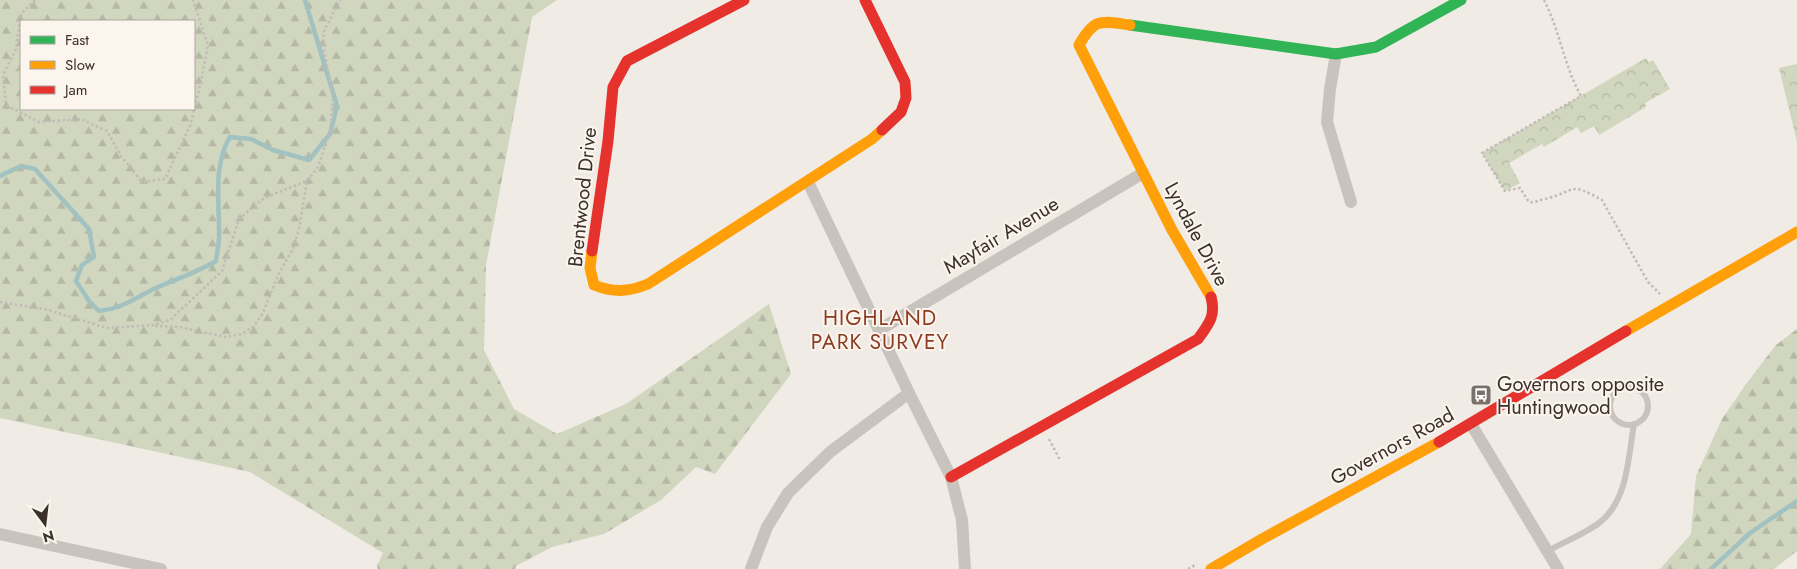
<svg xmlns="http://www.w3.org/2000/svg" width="1797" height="569" viewBox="0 0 1797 569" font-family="Jost,sans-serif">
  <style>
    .forest { fill: url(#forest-firs); fill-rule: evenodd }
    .park { fill: url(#park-crowns) }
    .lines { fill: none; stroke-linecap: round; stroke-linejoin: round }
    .stream { stroke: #a1c2c1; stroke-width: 4.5 }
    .path { stroke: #c2bbb6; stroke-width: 2.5; stroke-dasharray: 2.5 2.5; stroke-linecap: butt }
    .lane { stroke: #c9c3be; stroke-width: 6 }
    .street { stroke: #c9c3be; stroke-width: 12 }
    .fast { stroke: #30b455; stroke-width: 11 }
    .slow { stroke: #ff9f0a; stroke-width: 11 }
    .jam { stroke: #e5322d; stroke-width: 11 }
    .labels { text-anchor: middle; stroke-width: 4; stroke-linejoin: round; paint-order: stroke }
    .street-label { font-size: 20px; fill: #3b302b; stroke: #fbf5ee }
    .poi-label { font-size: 20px; fill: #3b302b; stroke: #fbf5ee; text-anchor: start }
    .neighbourhood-label { font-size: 21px; letter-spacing: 1px; fill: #8c3b22; stroke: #fbf5ee }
  </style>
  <defs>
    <pattern id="forest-firs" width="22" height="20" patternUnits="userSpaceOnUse" patternTransform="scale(1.25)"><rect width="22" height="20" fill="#d1d6bf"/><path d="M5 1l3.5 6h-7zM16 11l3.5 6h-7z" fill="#b4b8a4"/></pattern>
    <pattern id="park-crowns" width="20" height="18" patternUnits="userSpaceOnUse" patternTransform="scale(1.25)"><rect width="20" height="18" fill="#d1d6bf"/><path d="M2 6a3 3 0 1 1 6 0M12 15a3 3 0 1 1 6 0" fill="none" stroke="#b4b8a4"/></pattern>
  </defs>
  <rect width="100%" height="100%" fill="#f0ebe5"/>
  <g class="forest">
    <path d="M0,0H557L532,17L486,265L484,350L514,409L557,434L626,404L769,304L791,374L715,474L696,467L661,500L604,534L552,547L516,566L515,569H378L377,566L383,553L250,472L0,418ZM194,21V109H21V21Z"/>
    <polygon points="1797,329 1797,551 1774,569 1660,569 1691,534 1696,476 1722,419 1746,384 1776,345"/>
  </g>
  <g class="park">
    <polygon points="1646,58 1649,62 1653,60 1670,89 1645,103 1646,107 1599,135 1594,126 1581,133 1577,127 1544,147 1542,144 1509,163 1520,183 1505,191 1482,153"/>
    <polygon points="1797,64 1797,142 1779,68"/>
  </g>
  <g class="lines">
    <g class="stream">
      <path d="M0,176L21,166L35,169L89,229L94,257L82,265L76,281L89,301L99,311C122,309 136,297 156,288C176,279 198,272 216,261C217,253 219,245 219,237C220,205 212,167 230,137L251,139L273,150L309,160L330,134L337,106L305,0"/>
      <polyline points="1711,569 1750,533 1797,501"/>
    </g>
    <g class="path">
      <polyline points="35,0 21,14 16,49 3,75 6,105 39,122 81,119 107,131 121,156 142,182 165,179 190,126 201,82 208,45 193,0"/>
      <path d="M1544,0C1560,31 1564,66 1581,96L1482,153L1505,191L1520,188L1529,202C1535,203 1539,200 1545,199C1577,191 1568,181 1602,200L1648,282L1660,294"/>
      <polyline points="0,302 45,309 107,328 153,325 170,320 222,271 239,219 264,198 307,181 318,167 330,131 333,97 323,44 324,31 340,0"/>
      <polyline points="155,326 180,327 225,337 242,334 254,326 263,313 278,275 293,249 299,229 307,181"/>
      <polyline points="1049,439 1060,460"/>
      <polyline points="1188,569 1197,564"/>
    </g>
    <g class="lane">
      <circle cx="1629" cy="406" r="19"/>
      <path d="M1548,551C1564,542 1584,534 1599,523C1628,501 1628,458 1634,424"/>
    </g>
    <g class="street">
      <polyline points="1336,54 1330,89 1327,122 1351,202"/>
      <polyline points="808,182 909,393 951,477 962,520 965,569"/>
      <polyline points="879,330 1143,173"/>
      <polyline points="1471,424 1558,569"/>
      <polyline points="0,534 161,569"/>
      <polyline points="751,569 767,527 788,493 830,452 909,393"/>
    </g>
    <polyline class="fast" points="1130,25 1336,54 1376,47 1461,0"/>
    <g class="slow">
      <path d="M1130,25C1101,21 1095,17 1079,45L1172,230L1211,297"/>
      <path d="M592,251L590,268L594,285C614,293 628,292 648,284L872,139L882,130"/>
      <polyline points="1626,331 1797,232"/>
      <polyline points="1211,569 1262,539 1439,442"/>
    </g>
    <g class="jam">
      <polyline points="865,0 905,82 906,98 901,112 882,130"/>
      <polyline points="592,251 608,141 613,87 627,61 744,0"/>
      <polyline points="1439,442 1626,331"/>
      <path d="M951,477L1198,339C1209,324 1216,316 1211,297"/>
    </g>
  </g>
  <defs>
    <g id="bus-square" transform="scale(1.125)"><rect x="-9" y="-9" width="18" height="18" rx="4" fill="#7a716c" stroke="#fbf5ee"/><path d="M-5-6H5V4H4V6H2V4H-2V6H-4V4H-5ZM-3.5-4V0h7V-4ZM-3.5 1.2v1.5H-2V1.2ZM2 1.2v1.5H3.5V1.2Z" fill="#fff"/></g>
  </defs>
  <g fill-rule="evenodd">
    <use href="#bus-square" x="1481" y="395"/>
  </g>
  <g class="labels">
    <g class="street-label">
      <text transform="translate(582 197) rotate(-84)" y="7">Brentwood Drive</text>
      <text transform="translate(1197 234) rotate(62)" y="7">Lyndale Drive</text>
      <text transform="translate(1001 235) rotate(-31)" y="7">Mayfair Avenue</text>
      <text transform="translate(1392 446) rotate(-29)" y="7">Governors Road</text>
    </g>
    <g class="poi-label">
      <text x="1497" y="391">Governors opposite<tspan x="1497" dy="23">Huntingwood</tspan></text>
    </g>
    <g class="neighbourhood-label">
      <text x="880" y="325">HIGHLAND<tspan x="880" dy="24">PARK SURVEY</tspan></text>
    </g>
  </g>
  <rect x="20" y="20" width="175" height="90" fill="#fbf5ee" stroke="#aea6a0"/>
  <rect x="30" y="36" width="25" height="8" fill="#30b455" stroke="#aea6a0"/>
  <text x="65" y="45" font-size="15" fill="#3b302b">Fast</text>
  <rect x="30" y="61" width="25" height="8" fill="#ff9f0a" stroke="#aea6a0"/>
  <text x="65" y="70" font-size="15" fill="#3b302b">Slow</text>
  <rect x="30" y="86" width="25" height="8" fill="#e5322d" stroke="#aea6a0"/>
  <text x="65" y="95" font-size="15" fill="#3b302b">Jam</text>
  <g transform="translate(45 524) rotate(165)" stroke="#fbf5ee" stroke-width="4" paint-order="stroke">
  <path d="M0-4L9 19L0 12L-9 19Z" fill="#3b302b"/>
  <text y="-8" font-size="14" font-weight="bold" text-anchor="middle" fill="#3b302b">N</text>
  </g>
</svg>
